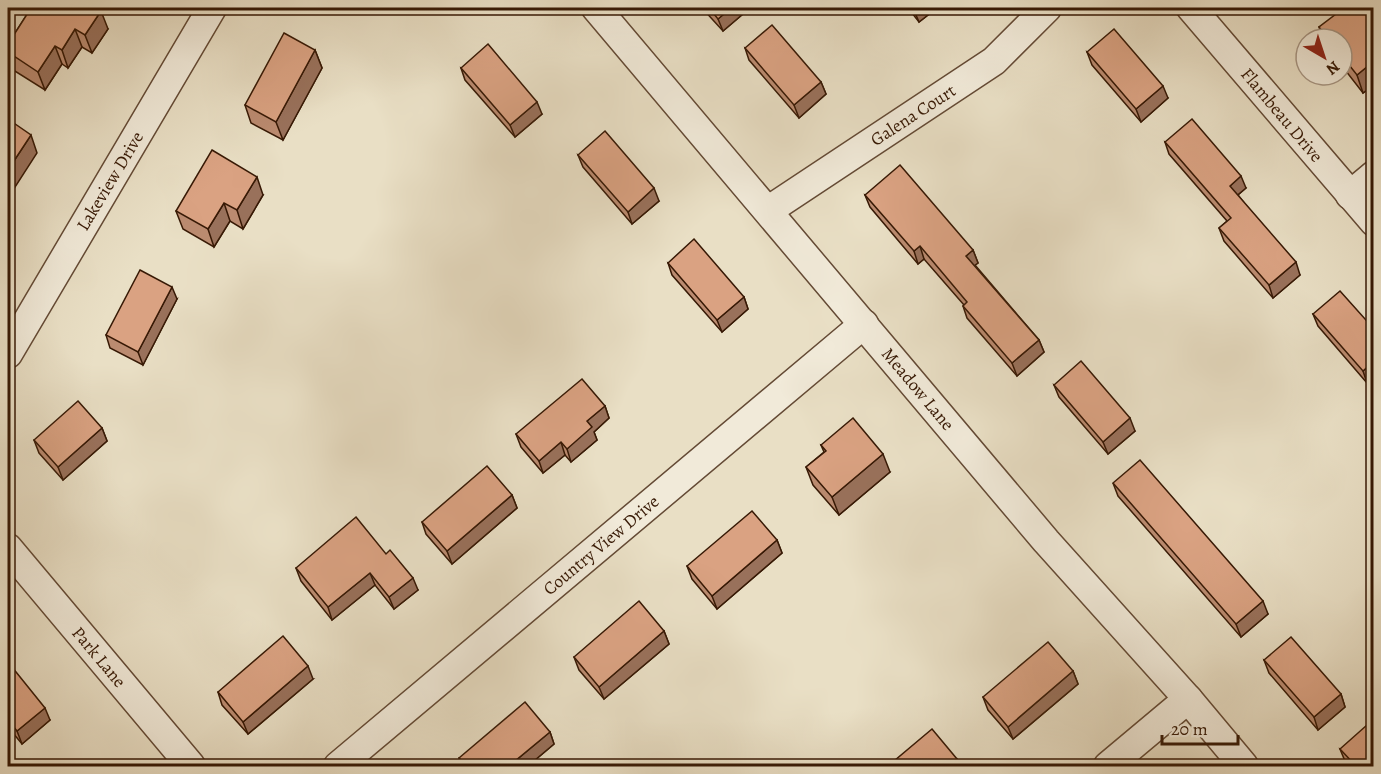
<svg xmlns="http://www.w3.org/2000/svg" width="1381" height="774" viewBox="0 0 1381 774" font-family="Alegreya,serif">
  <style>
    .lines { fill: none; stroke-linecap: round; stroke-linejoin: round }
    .street-casing { stroke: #644a35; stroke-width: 31 }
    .street { stroke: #f1ead9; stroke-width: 28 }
    .wall { fill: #bb8b70; stroke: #371905; stroke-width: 1.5 }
    .shaded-wall { fill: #99715b; stroke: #371905; stroke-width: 1.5 }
    .building { fill: #daa282; stroke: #371905; stroke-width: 1.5 }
    .labels { text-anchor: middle; stroke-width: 4.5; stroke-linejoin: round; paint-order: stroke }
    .street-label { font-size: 18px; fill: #371905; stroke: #f1ead9 }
  </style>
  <rect width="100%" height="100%" fill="#e9dfc5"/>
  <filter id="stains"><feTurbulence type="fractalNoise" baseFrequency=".00333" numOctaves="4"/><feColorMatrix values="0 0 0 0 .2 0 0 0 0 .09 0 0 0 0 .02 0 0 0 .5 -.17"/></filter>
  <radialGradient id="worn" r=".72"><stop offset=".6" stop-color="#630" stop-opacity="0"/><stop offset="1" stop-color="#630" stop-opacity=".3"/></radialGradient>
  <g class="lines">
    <g class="street-casing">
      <g id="street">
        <polyline points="596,8 1046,541 1188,699 1244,766"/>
        <polyline points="1191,8 1374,222"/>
        <polyline points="1350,195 1374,175"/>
        <polyline points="769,210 994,61 1047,8"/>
        <polyline points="8,354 212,8"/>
        <polyline points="8,548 191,766"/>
        <polyline points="338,766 864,324"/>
        <polyline points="1108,766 1188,699"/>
      </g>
    </g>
    <use href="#street" class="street"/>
  </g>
  <g class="wall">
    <polygon points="31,8 108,29 92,53 82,47 68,68 62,64 45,90 10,68 8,60 8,44"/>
    <polygon points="702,8 750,8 723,31"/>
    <polygon points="908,8 937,8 919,22"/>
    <polygon points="1374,9 1374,85 1363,93 1342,66 1342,39 1323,39 1319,27"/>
    <polygon points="745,48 821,82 826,94 799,118 749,60"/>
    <polygon points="315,50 322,68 283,140 251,123 245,105"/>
    <polygon points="1087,52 1168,98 1141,122 1092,65"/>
    <polygon points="461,68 542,114 515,137 465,80"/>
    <polygon points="1165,142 1246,188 1238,195 1300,275 1273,298 1224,241 1219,228 1227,221 1169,154"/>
    <polygon points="578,155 659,201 632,224 583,167"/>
    <polygon points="263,195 243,229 230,221 214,247 183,229 176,211"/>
    <polygon points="865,195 973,250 978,263 975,265 1039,340 1044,352 1017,376 967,318 963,306 964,305 924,259 918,264 870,207"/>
    <polygon points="668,263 744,297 748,309 722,332 672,275"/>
    <polygon points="177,299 143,365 110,348 106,335"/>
    <polygon points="1313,314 1374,329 1374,378 1367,383 1318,326"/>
    <polygon points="1054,385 1135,431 1108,454 1059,397"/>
    <polygon points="605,406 609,418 594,432 597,440 571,462 565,455 543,473 521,447 516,434"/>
    <polygon points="102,428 107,441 63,480 39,453 34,440"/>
    <polygon points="821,445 890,472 839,515 813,485 806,467 824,452"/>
    <polygon points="1113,483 1268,614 1241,637 1118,496"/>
    <polygon points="512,495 517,508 452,564 426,534 422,522"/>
    <polygon points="777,540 782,553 717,609 692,579 687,566"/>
    <polygon points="386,554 418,590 394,609 375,585 332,620 301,581 296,568"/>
    <polygon points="664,631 669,644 604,699 579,670 574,657"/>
    <polygon points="1264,660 1341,694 1345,707 1318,730 1269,673"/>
    <polygon points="8,671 50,720 22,744 8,727"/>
    <polygon points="1073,671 1078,684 1013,739 988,710 983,697"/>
    <polygon points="313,679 248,734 222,705 218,692"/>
    <polygon points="550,732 554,744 528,766 462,766 459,758"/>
    <polygon points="1340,749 1374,766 1349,766 1345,761"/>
  </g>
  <g class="shaded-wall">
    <polygon points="731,8 750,8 723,31 718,19"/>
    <polygon points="926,8 937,8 919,22 916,15"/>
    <polygon points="101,11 108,29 92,53 85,35"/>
    <polygon points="75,29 82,47 68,68 62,50"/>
    <polygon points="55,46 62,64 45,90 38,72"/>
    <polygon points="315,50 322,68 283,140 276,122"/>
    <polygon points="1374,61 1374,85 1363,93 1357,75"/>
    <polygon points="821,82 826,94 799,118 794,105"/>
    <polygon points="1163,86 1168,98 1141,122 1136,109"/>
    <polygon points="537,102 542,114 515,137 510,125"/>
    <polygon points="31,135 37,153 8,198 8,170"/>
    <polygon points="1241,176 1246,188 1234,198 1230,186"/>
    <polygon points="257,177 263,195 243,229 237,210"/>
    <polygon points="654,188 659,201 632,224 628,212"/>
    <polygon points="224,203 230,221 214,247 208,229"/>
    <polygon points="920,246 924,259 918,264 914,251"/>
    <polygon points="973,250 978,263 971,268 966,256"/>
    <polygon points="1296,262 1300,275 1273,298 1269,285"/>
    <polygon points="172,287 177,299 143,365 138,352"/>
    <polygon points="744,297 748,309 722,332 717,320"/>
    <polygon points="1039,340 1044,352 1017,376 1012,363"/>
    <polygon points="1374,361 1374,378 1367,383 1363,371"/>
    <polygon points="605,406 609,418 594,432 597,440 571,462 567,449 587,421"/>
    <polygon points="1130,418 1135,431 1108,454 1103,442"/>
    <polygon points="102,428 107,441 63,480 58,467"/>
    <polygon points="561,442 565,455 543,473 539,461"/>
    <polygon points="883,454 890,472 839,515 832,497"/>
    <polygon points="512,495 517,508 452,564 447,551"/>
    <polygon points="777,540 782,553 717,609 712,596"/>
    <polygon points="370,573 375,585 332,620 328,607"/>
    <polygon points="413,578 418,590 394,609 389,597"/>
    <polygon points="1263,601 1268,614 1241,637 1236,624"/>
    <polygon points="664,631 669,644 604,699 599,687"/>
    <polygon points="308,666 313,679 248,734 243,722"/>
    <polygon points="1073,671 1078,684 1013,739 1008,727"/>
    <polygon points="1341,694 1345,707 1318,730 1314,717"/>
    <polygon points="45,708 50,720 22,744 17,731"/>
    <polygon points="550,732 554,744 528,766 509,766"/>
    <polygon points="957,759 960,766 948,766"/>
  </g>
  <g class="building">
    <polygon points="31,8 96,8 101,11 85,35 75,29 62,50 55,46 38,72 8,52 8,44"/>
    <polygon points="709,8 731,8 718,19"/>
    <polygon points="911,8 926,8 916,15"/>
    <polygon points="1344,8 1372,8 1374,9 1374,61 1357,75 1342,56 1342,39 1328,39 1319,27"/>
    <polygon points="772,25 821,82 794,105 745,48"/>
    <polygon points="1114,29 1163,86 1136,109 1087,52"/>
    <polygon points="284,33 315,50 276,122 245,105"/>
    <polygon points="488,44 537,102 510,125 461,68"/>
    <polygon points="8,119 31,135 8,170"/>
    <polygon points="1192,119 1241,176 1230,186 1296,262 1269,285 1219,228 1231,218 1165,142"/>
    <polygon points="605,131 654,188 628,212 578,155"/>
    <polygon points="212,150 257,177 237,210 224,203 208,229 176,211"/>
    <polygon points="900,165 973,250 966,256 1039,340 1012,363 963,306 967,302 920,246 914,251 865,195"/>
    <polygon points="694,239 744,297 717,320 668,263"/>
    <polygon points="140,270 172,287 138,352 106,335"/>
    <polygon points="1340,291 1374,329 1374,361 1363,371 1313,314"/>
    <polygon points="1081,361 1130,418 1103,442 1054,385"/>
    <polygon points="582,379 605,406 587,421 592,427 567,449 561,442 539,461 516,434"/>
    <polygon points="78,401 102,428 58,467 34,440"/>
    <polygon points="853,418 883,454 832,497 806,467 826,451 821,445"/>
    <polygon points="1140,460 1263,601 1236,624 1113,483"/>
    <polygon points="487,466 512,495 447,551 422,522"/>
    <polygon points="752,511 777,540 712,596 687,566"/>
    <polygon points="356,517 386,554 390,550 413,578 389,597 370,573 328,607 296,568"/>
    <polygon points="639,601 664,631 599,687 574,657"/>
    <polygon points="283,636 308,666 243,722 218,692"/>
    <polygon points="1291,637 1341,694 1314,717 1264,660"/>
    <polygon points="1048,642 1073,671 1008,727 983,697"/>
    <polygon points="12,667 45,708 17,731 8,720 8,671"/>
    <polygon points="525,702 550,732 509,766 467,766 459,758"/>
    <polygon points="1367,725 1374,733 1374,766 1356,766 1340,749"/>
    <polygon points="932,729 957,759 948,766 888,766"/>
  </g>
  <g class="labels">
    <g class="street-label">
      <text transform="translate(913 115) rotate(-33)" y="6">Galena Court</text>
      <text transform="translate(1282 115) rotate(50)" y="6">Flambeau Drive</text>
      <text transform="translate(110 181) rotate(-59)" y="6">Lakeview Drive</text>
      <text transform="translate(918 389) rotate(50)" y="6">Meadow Lane</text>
      <text transform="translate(601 545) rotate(-40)" y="6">Country View Drive</text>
      <text transform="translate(99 657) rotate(50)" y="6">Park Lane</text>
    </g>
  </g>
  <rect width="1381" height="774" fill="none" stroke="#e9dfc5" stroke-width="30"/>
  <rect x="9" y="9" width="1363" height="756" fill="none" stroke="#371905" stroke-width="3"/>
  <rect x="15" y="15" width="1351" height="744" fill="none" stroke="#371905" stroke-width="1.5"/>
  <g transform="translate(1324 57) rotate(141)"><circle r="28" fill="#f1ead9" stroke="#a79684" stroke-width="1.5"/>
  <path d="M0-4.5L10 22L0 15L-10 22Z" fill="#8f2418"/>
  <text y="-9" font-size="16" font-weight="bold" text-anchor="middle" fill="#371905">N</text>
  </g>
  <path d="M1162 735v9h76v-9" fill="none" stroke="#371905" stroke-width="3"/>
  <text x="1171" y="735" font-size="18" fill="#371905" stroke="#f1ead9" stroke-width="4.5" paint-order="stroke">20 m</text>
  <rect width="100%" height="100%" filter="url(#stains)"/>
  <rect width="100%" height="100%" fill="url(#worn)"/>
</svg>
